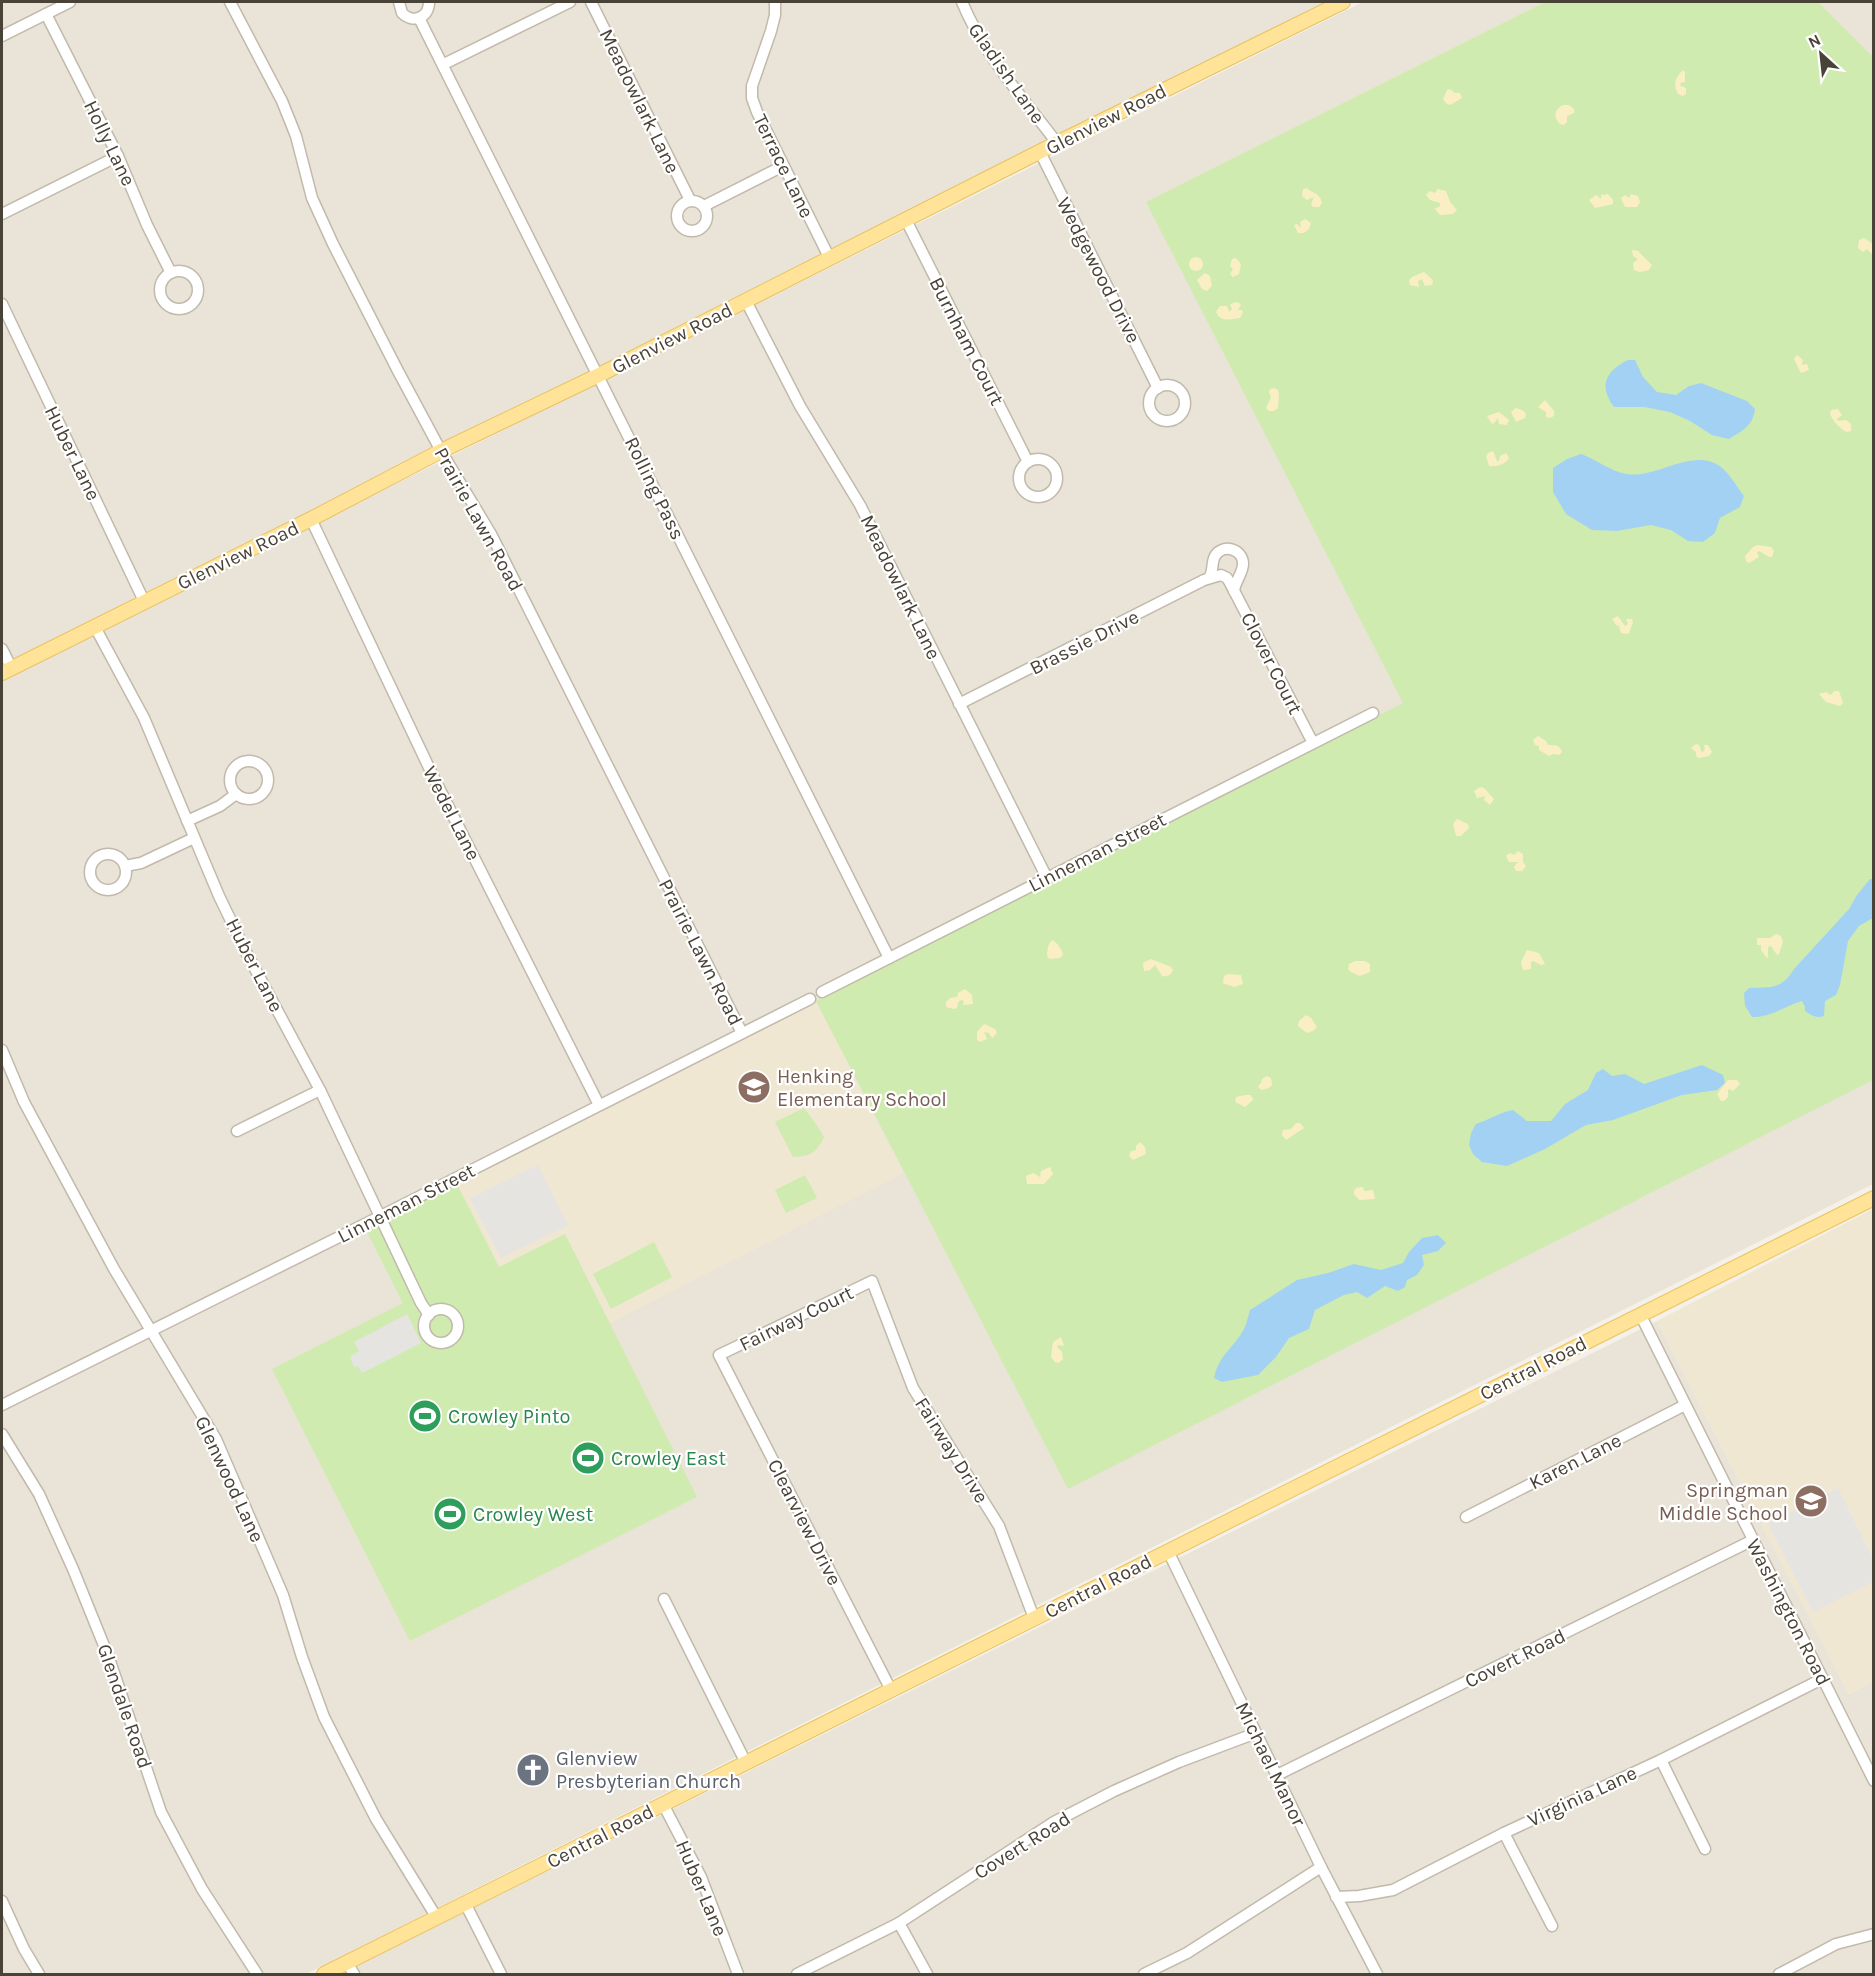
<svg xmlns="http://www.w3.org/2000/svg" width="1875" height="1976" viewBox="0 0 1875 1976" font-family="Karla,sans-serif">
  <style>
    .residential { fill: #e9e4d7 }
    .education { fill: #efe7d2 }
    .green { fill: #cfebb0 }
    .sand { fill: #faefc4 }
    .parking { fill: #e6e4e0 }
    .water { fill: #a3d1f4 }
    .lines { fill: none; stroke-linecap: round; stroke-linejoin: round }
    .minor-casing { stroke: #c1baab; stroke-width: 13 }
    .major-casing { stroke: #e9c362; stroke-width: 16 }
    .minor { stroke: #fff; stroke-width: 10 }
    .major { stroke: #ffe398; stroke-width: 14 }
    .labels { text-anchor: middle; stroke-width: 4.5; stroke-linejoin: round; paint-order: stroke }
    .street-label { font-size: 20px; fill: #494237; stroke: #fff }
    .education-label { font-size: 20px; fill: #785e54; stroke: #fff; text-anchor: start }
    .leisure-label { font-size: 20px; fill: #27864d; stroke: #fff; text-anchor: start }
    .worship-label { font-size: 20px; fill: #5b616d; stroke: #fff; text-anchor: start }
  </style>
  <rect width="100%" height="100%" fill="#f5f1e9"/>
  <g class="residential">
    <polygon points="2,2 1327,2 2,668"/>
    <polygon points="1363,2 1873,2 1873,1184 306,1974 2,1974 2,680"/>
    <polygon points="1657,1321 1849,1694 1873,1681 1873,1974 340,1974"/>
  </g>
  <g class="education">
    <polygon points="816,1001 904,1173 610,1323 565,1234 499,1267 457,1184"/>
    <polygon points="1873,1209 1873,1681 1849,1694 1657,1321"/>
  </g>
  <g class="green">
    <polygon points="1545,2 1818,2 1873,57 1873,1080 1068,1489 816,1001 1403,703 1146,202"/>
    <path d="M804,1108L816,1124L824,1137C816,1153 811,1156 793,1157L775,1122Z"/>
    <polygon points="805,1175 817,1198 786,1213 775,1190"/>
    <polygon points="457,1184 499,1267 565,1234 697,1497 410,1641 272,1369 403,1303 366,1230"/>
    <polygon points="654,1242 672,1277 611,1309 593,1274"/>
  </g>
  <g class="sand">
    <path d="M1683,70L1685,72V82L1680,83L1681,86L1686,88V94L1683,96L1678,94C1673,84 1675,78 1683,70Z"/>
    <polygon points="1450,89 1455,93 1460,93 1462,98 1450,105 1447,104 1443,99 1447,90"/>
    <path d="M1563,105H1569L1574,109V113L1567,116V122L1564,125L1560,124C1553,118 1554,109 1563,105Z"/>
    <path d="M1307,188C1313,194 1320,193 1322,203L1319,207H1313L1311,204L1314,197L1307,200L1302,196L1303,189Z"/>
    <polygon points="1438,189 1446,191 1450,202 1457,210 1453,214 1440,215 1435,209 1440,206 1440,203 1430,200 1426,195 1430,191 1435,193"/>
    <polygon points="1608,194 1613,200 1613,204 1595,208 1589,200 1596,195 1601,199 1601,195"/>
    <polygon points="1631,194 1638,196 1640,202 1637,207 1625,207 1621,198 1625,195 1629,198"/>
    <polygon points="1305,219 1311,223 1309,229 1304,233 1298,233 1294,225 1297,224 1301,228 1300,222"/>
    <polygon points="1864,238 1873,244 1873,255 1867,249 1863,252 1858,248 1859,240"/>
    <polygon points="1632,250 1638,251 1652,265 1649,270 1640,272 1634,270 1633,263 1638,259 1633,256"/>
    <circle cx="1196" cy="264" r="7"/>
    <polygon points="1236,258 1241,264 1239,274 1233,277 1230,274 1233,269 1230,266 1232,259"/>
    <polygon points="1424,272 1433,280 1432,285 1425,286 1422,279 1418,281 1419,287 1410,285 1409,280 1412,277"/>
    <polygon points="1205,273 1210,276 1212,286 1207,291 1202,289 1197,280"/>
    <path d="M1237,302L1241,304L1238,310H1242L1243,312L1240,318C1230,319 1221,323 1216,312L1220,306H1227L1229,312L1232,309L1230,304Z"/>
    <polygon points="1797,355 1803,360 1802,365 1807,364 1809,370 1801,373 1794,359"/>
    <polygon points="1274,388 1278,390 1279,394 1278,408 1274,411 1269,411 1266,408 1271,397 1269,392 1270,389"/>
    <polygon points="1545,400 1554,411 1554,416 1550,418 1546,417 1546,412 1538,407"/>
    <polygon points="1516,408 1524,411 1526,415 1525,418 1516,422 1511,412"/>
    <path d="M1838,409L1842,415L1837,419L1838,421L1846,420L1851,424V431L1847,432C1840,429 1833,421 1830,414L1831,410Z"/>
    <polygon points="1499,412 1509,420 1507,425 1499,424 1498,418 1494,423 1492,424 1487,416"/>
    <path d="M1493,451L1497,461H1499L1500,456L1506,453L1509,458C1505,465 1496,467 1489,466L1486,457L1488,453Z"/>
    <polygon points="1758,545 1771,547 1774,551 1772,557 1769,557 1759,551 1757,553 1759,557 1749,563 1746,561 1745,556 1753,547"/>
    <polygon points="1618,616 1625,626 1628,624 1626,619 1632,619 1633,622 1629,633 1626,634 1621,633 1619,626 1616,625 1612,619"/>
    <polygon points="1834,691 1839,691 1843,703 1840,706 1826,702 1819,694 1826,692 1831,695"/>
    <path d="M1538,736L1546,741L1548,745C1553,746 1559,743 1562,752L1559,755L1553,754L1549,756L1539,750V746L1535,745L1533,740Z"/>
    <polygon points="1696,744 1699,745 1702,753 1705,749 1704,745 1708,745 1712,752 1709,756 1699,758 1696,756 1696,752 1691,748"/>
    <polygon points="1480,787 1484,788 1494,799 1490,805 1484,800 1485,796 1477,798 1474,791"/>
    <polygon points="1457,819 1468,824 1469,828 1461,836 1456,836 1453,824"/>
    <polygon points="1518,851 1523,854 1523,862 1526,866 1522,871 1516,871 1514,867 1518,862 1509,862 1506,856 1510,853 1514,855"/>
    <polygon points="1776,934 1781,936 1783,942 1779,954 1777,955 1771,946 1768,947 1768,958 1766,957 1761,950 1761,945 1757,945 1757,938 1770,938"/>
    <path d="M1052,940C1057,942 1062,950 1063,955L1060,958L1049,959L1047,955L1048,946Z"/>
    <polygon points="1527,950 1539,953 1545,964 1541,965 1533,961 1531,962 1531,969 1523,970 1521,962"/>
    <path d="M1151,959L1171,967L1173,970C1170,976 1168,977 1162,976L1155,965L1150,970L1144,971L1143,963Z"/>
    <polygon points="1355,961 1365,961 1370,964 1370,972 1360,976 1351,972 1348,969 1349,964"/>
    <polygon points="1228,974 1241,975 1243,984 1234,987 1223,983 1224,976"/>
    <polygon points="965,989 972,995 973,1004 963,1005 964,1001 961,1000 958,1002 957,1008 954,1009 946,1007 946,1002 950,998 957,997 958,993"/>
    <polygon points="1306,1015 1311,1018 1317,1027 1313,1031 1307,1033 1298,1026 1299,1021"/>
    <polygon points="984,1024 995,1029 997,1033 992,1038 989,1033 984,1032 987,1039 980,1042 977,1040 977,1032"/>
    <polygon points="1267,1076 1271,1078 1272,1085 1269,1088 1261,1090 1258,1086 1261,1083 1262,1079"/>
    <polygon points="1728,1080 1737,1080 1740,1084 1733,1091 1729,1089 1728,1090 1728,1097 1724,1101 1721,1101 1717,1094"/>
    <polygon points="1245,1095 1251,1095 1253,1100 1245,1107 1235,1102 1236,1097"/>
    <polygon points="1296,1123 1300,1123 1304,1128 1286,1140 1282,1135 1283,1130 1291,1129"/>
    <polygon points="1140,1142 1145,1147 1146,1154 1133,1160 1129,1156 1131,1151 1136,1150 1136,1146"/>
    <polygon points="1050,1167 1053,1174 1044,1184 1027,1184 1026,1176 1033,1173 1040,1177 1041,1171"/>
    <polygon points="1363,1187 1364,1191 1373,1190 1375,1199 1359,1200 1354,1194 1354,1191 1356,1188"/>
    <polygon points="1061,1337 1064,1346 1058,1345 1057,1347 1062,1352 1063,1359 1059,1363 1055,1362 1051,1357 1053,1342"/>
  </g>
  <g class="parking">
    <polygon points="538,1165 568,1225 501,1258 470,1198"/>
    <polygon points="407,1314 421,1343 362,1373 358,1366 354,1367 350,1357 359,1351 354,1342"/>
    <polygon points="1838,1488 1873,1559 1873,1582 1813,1612 1768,1524"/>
  </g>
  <g class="water">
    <path d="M1628,360H1635L1643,377L1657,392L1676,395L1689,386L1701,383L1747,401L1755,409C1753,426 1742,431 1729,439L1712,435L1690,421L1670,412L1644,407H1614C1598,385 1606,371 1628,360Z"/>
    <path d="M1581,454C1596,459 1611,472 1627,474C1657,479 1693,446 1721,467C1730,474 1737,487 1744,496L1740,507L1720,518L1715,533L1703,542L1688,541L1671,530L1651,525L1617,531L1592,530L1566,514L1553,492V468L1567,459Z"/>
    <path d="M1870,879H1873V918L1859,926L1848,941L1840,985L1836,995L1825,1001L1824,1016C1817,1019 1811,1015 1805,1011V1007L1802,1001C1785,1006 1769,1018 1752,1017L1745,1006L1744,993L1749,988C1772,987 1781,990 1794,969L1849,909L1857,895Z"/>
    <path d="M1702,1065L1723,1075L1725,1083L1717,1090L1682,1095L1613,1120L1586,1125L1545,1149L1507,1166L1482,1162L1473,1154L1469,1145L1471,1133L1476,1124C1489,1120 1500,1112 1513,1110L1527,1121H1551L1565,1104L1588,1090L1596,1073L1603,1069L1612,1076L1625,1074L1644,1084Z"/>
    <path d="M1438,1235L1446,1243L1438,1251L1422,1255L1424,1265L1417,1275L1407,1280L1405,1287L1398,1291L1385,1286L1367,1298L1357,1292L1344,1295L1315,1310L1309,1329L1289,1338L1276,1357L1258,1375L1222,1382L1214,1378C1219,1354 1234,1348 1244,1329C1247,1323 1248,1316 1250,1310L1297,1280L1328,1273L1354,1264L1381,1270L1403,1263L1409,1252L1422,1238Z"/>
  </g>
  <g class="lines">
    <g class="minor-casing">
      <g id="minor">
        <polyline points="230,2 282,101 296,136 312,198 333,244 398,371 441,451 491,534 742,1033"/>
        <path d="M399,2L402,13C413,24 429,18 429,2"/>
        <polyline points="591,2 690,200"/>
        <polyline points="775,2 775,15 771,31 752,86 752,98 757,112 830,259"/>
        <path d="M962,2C984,55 1023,98 1057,143"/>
        <polyline points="46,14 118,156 147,225 171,273"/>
        <polyline points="419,18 889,958"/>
        <polyline points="2,36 70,2"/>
        <polyline points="444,64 570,2"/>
        <polyline points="1040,152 1158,388"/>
        <circle cx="692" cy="216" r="15"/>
        <polyline points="704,206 783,166"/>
        <polyline points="2,214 118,156"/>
        <polyline points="906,220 1028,462"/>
        <circle cx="179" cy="290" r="19"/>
        <polyline points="746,301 800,406 860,505 1047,878"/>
        <polyline points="2,304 144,601"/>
        <circle cx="1167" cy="403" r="18"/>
        <circle cx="1038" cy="478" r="19"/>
        <polyline points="311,519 433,776 599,1105"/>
        <path d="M1209,578C1214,571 1211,563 1215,556C1223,543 1243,549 1243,564C1243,573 1235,581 1234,591"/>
        <polyline points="95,627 144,718 219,896 246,952 320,1090 421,1303 429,1315"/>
        <polyline points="2,649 12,669"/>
        <polyline points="959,704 1204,580 1221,575 1227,578 1230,583 1313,743"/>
        <circle cx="249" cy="780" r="19"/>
        <polyline points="187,821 220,806 236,794"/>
        <circle cx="108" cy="872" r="18"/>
        <polyline points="125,866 141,863 194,838"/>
        <polyline points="822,992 1373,713"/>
        <polyline points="2,1050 24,1102 114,1269 216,1439 283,1595 302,1657 324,1717 376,1819 437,1918"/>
        <polyline points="237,1131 320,1090"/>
        <circle cx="441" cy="1326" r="17"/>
        <polyline points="1640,1314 1874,1781"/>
        <polyline points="2,1405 367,1223 810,999"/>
        <polyline points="2,1434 39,1494 73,1569 109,1658 161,1812 202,1889 257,1974"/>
        <polyline points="1466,1517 1685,1405"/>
        <polyline points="1168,1551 1321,1867 1377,1974"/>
        <polyline points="664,1599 746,1763"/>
        <polyline points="891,1690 719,1355 872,1281 913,1388 999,1526 1034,1618"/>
        <polyline points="1661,1760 1705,1849"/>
        <polyline points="1277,1775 1753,1540"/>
        <polyline points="663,1804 701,1877 738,1974"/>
        <polyline points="1504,1833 1552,1926"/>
        <polyline points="1336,1897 1359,1896 1393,1890 1504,1833 1661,1760 1822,1679"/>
        <polyline points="2,1901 24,1949 39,1974"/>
        <polyline points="465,1903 501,1974"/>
        <polyline points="899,1923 927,1974"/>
        <polyline points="347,1963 354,1974"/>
        <polyline points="797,1974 899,1923 1054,1822 1114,1791 1179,1762 1256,1733"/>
        <polyline points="1144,1974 1187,1953 1321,1867"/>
        <polyline points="1779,1974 1836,1944 1874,1934"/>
      </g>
    </g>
    <g class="major-casing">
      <g id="major">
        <polyline points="2,673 311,519 441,451 599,375 1057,143 1343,2"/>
        <polyline points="324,1974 1874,1198"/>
      </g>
    </g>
    <use href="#minor" class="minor"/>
    <use href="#major" class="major"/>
  </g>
  <defs>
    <g id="school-disc" transform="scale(1.725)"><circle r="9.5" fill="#8d6e63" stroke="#fff"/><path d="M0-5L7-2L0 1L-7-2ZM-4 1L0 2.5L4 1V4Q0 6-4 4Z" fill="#fff"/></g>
    <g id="stadium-disc" transform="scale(1.725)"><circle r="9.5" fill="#2e9e5b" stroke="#fff"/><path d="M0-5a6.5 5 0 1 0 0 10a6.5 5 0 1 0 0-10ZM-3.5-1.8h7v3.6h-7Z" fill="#fff"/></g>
    <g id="church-disc" transform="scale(1.725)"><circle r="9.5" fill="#6b7280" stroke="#fff"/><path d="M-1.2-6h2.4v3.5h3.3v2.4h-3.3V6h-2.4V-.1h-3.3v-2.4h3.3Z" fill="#fff"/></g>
  </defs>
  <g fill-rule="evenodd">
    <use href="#school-disc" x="754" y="1087"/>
    <use href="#stadium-disc" x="425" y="1416"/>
    <use href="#stadium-disc" x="588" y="1458"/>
    <use href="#school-disc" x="1811" y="1501"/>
    <use href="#stadium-disc" x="450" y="1514"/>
    <use href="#church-disc" x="533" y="1770"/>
  </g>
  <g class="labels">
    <g class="street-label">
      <text transform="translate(1007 73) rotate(55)" y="7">Gladish Lane</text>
      <text transform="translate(640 101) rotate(64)" y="7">Meadowlark Lane</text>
      <text transform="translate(1106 119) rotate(-27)" y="7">Glenview Road</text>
      <text transform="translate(110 143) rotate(64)" y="7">Holly Lane</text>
      <text transform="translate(784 166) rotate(64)" y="7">Terrace Lane</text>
      <text transform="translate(1099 270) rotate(63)" y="7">Wedgewood Drive</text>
      <text transform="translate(672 338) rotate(-27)" y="7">Glenview Road</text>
      <text transform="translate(967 341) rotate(63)" y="7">Burnham Court</text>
      <text transform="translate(73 453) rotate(64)" y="7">Huber Lane</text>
      <text transform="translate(655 488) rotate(64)" y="7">Rolling Pass</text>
      <text transform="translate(479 519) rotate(61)" y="7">Prairie Lawn Road</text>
      <text transform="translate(238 555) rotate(-26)" y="7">Glenview Road</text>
      <text transform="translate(901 587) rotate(64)" y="7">Meadowlark Lane</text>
      <text transform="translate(1084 642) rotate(-27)" y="7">Brassie Drive</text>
      <text transform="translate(1272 663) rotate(63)" y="7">Clover Court</text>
      <text transform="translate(452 813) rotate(63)" y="7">Wedel Lane</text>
      <text transform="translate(1097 852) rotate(-27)" y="7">Linneman Street</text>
      <text transform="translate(701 952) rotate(63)" y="7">Prairie Lawn Road</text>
      <text transform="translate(255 965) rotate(63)" y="7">Huber Lane</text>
      <text transform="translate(406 1203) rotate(-27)" y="7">Linneman Street</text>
      <text transform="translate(796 1318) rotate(-26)" y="7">Fairway Court</text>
      <text transform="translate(1533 1368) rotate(-27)" y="7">Central Road</text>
      <text transform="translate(952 1450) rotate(58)" y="7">Fairway Drive</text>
      <text transform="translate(1575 1461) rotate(-27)" y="7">Karen Lane</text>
      <text transform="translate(230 1479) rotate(65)" y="7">Glenwood Lane</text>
      <text transform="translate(805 1522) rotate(63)" y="7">Clearview Drive</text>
      <text transform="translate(1098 1586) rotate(-27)" y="7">Central Road</text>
      <text transform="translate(1789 1612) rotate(63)" y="7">Washington Road</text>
      <text transform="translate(1515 1658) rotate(-26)" y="7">Covert Road</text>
      <text transform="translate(125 1706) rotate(71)" y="7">Glendale Road</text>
      <text transform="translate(1271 1764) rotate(64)" y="7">Michael Manor</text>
      <text transform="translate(1582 1796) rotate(-25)" y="7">Virginia Lane</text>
      <text transform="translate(600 1836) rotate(-27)" y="7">Central Road</text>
      <text transform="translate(1022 1845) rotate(-32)" y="7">Covert Road</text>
      <text transform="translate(702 1888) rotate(67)" y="7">Huber Lane</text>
    </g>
    <g class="education-label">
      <text x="777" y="1083">Henking<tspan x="777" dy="23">Elementary School</tspan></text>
      <text x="1788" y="1497" text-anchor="end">Springman<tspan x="1788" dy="23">Middle School</tspan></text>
    </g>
    <g class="leisure-label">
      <text x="448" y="1423">Crowley Pinto</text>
      <text x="611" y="1465">Crowley East</text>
      <text x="473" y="1521">Crowley West</text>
    </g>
    <g class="worship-label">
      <text x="556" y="1765">Glenview<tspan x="556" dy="23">Presbyterian Church</tspan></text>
    </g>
  </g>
  <rect width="1875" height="1976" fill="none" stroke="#494237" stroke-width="6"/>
  <g transform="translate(1821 54) rotate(333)" stroke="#ffffff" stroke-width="4.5" paint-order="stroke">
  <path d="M0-4.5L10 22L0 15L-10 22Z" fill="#494237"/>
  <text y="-9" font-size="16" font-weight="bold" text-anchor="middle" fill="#494237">N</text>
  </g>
</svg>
